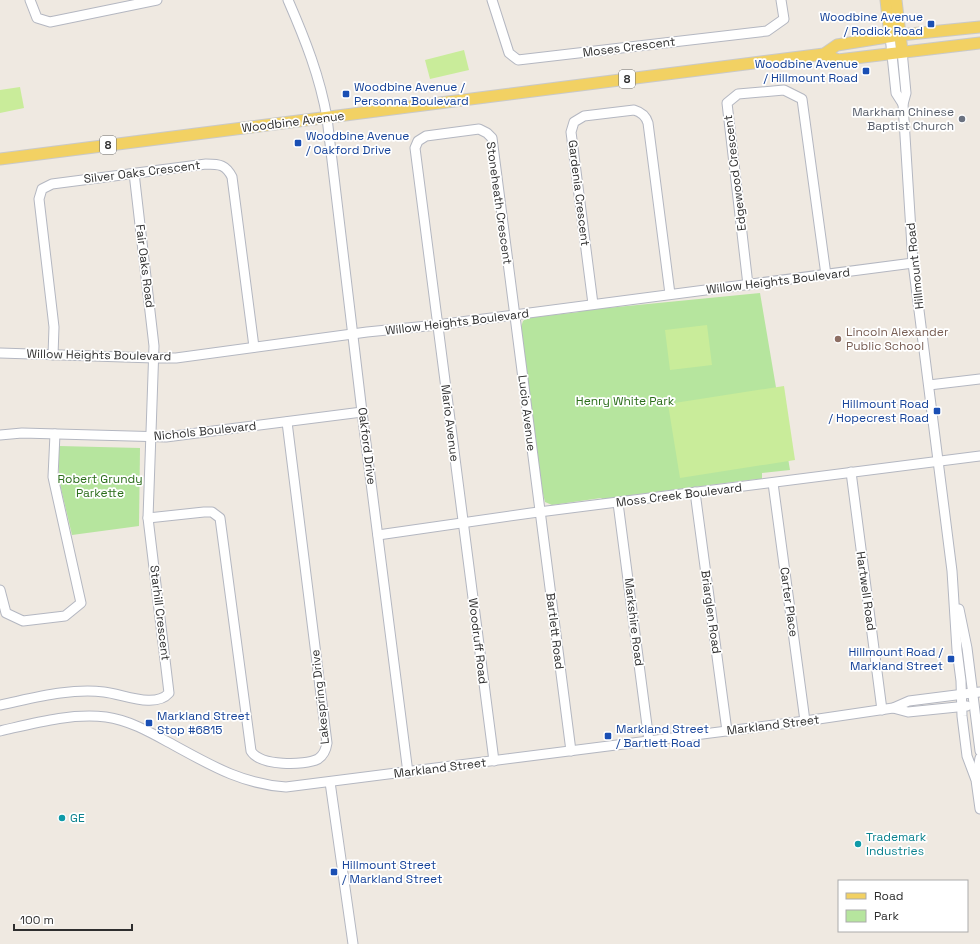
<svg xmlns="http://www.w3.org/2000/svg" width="980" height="944" viewBox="0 0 980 944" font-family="'Space Grotesk',sans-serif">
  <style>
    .green { fill: #b6e59e }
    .pitch { fill: #c9ec9a }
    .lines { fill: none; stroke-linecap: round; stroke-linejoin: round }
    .minor-casing { stroke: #b4b7c1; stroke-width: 11 }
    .major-casing { stroke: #c9c9c9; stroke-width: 13 }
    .minor { stroke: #fff; stroke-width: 9 }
    .major { stroke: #f2d163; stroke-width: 11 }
    .transit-dot { fill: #1a4fb4; stroke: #fff; stroke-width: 1.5 }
    .worship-dot { fill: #6b7280; stroke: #fff; stroke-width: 1.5 }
    .education-dot { fill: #8d6e63; stroke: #fff; stroke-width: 1.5 }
    .culture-dot { fill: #0f9aa8; stroke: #fff; stroke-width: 1.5 }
    .labels { text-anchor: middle; stroke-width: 3.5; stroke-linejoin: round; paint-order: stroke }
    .shield { fill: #fff; stroke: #6d6d6d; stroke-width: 1 }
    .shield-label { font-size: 11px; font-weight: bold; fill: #2e2e2e }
    .transit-label { font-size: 12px; fill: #164399; stroke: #fff; text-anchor: start }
    .street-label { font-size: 12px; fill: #2e2e2e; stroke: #fff }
    .worship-label { font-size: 12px; fill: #5b616d; stroke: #fff; text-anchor: end }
    .education-label { font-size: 12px; fill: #785e54; stroke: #fff; text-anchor: start }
    .park-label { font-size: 12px; fill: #2c6e1b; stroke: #fff }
    .culture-label { font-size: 12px; fill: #0d838f; stroke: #fff; text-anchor: start }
  </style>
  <rect width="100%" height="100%" fill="#efe9e1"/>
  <g class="green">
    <polygon points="760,293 790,470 762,473 762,481 761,481 757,479 632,495 629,498 605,501 601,498 552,505 545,502 540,481 521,327 523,321 527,318 579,312 581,309 604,305 607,308"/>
    <polygon points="59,446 140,448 139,526 72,535 59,480"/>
  </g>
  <g class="pitch">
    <polygon points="464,50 469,70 430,79 425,60"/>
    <polygon points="20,87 24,108 0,113 0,90"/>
    <polygon points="707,325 712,365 670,370 665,330"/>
    <polygon points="784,386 795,460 680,478 668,404"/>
  </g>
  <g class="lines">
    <g class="minor-casing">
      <g id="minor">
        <polyline points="30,0 37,18 50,22 157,0"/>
        <path d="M288,0C305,39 320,77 327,118L362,412L408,773"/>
        <polyline points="492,0 509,53 518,60 767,31 784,19 781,0"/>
        <polyline points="890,36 896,93 903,104"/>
        <polyline points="902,51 906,93 903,104 913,263 952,571 957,650 961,681 962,716 967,756 976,780 980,809"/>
        <polyline points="748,285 727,103 738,94 784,90 802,99 826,275"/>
        <path d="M593,304L571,132L574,122L584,116L634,110C641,112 646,116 648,123L670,294"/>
        <polyline points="0,353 154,358 176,358 367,332 437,325 913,263"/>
        <path d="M53,355L54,327L39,199L42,189L52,184L206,164C220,164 226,165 232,177L254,347"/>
        <polyline points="929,385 980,379"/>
        <polyline points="0,435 22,433 166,437 362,412"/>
        <polyline points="851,472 882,710"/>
        <polyline points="773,483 805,721"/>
        <polyline points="695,492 727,731"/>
        <polyline points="618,503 649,741"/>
        <path d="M148,518L204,512H212L220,518L251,751C260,766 304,766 318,759C324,755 326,750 327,743L287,422"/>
        <polyline points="378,535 531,513 980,456"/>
        <polyline points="0,590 6,613 23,621 65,616 81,603 53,477 55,434"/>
        <polyline points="959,609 967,648 980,751"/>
        <path d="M0,705C34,698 69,688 104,692C123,694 155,709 169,693L148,518L154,346L134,173"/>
        <polyline points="893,708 908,712 967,706"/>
        <path d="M0,731C35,723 70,713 106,717C128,720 148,731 168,742C207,763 240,784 286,787L805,721L893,708L909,701L980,692"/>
        <polyline points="494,761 415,148 418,141 426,136 479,129 487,133 492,138 571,751"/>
        <polyline points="976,779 980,758"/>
        <polyline points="330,782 353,944"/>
      </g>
    </g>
    <g class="major-casing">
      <g id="major">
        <polyline points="886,0 890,36"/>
        <polyline points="896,0 902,51"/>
        <polyline points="824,54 838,60 980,43"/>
        <polyline points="0,159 824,54 837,45 900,35 980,27"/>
      </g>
    </g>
    <use href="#minor" class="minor"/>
    <use href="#major" class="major"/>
  </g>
  <g class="transit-dot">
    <rect x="927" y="20" width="8" height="8" rx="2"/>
    <rect x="862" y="67" width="8" height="8" rx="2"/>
    <rect x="342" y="90" width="8" height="8" rx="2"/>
    <rect x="294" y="139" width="8" height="8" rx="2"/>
    <rect x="933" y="407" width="8" height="8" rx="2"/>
    <rect x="947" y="655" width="8" height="8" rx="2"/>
    <rect x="145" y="719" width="8" height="8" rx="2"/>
    <rect x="604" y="732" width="8" height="8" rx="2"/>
    <rect x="330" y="868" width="8" height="8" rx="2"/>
  </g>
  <circle class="worship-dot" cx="962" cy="119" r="4"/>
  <circle class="education-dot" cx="838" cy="339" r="4"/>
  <g class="culture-dot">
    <circle cx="62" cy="818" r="4"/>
    <circle cx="858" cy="844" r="4"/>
  </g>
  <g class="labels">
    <g class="shield">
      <rect x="619" y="70" width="16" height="18" rx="3"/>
      <rect x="100" y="136" width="16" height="18" rx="3"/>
    </g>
    <g class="shield-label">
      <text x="627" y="83">8</text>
      <text x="108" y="149">8</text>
    </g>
    <g class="transit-label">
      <text x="923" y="21" text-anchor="end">Woodbine Avenue<tspan x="923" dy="14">/ Rodick Road</tspan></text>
      <text x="858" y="68" text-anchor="end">Woodbine Avenue<tspan x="858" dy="14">/ Hillmount Road</tspan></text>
      <text x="354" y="91">Woodbine Avenue /<tspan x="354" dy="14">Personna Boulevard</tspan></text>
      <text x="306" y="140">Woodbine Avenue<tspan x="306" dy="14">/ Oakford Drive</tspan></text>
      <text x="929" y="408" text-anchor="end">Hillmount Road<tspan x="929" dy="14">/ Hopecrest Road</tspan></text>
      <text x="943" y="656" text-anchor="end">Hillmount Road /<tspan x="943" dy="14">Markland Street</tspan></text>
      <text x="157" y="720">Markland Street<tspan x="157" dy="14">Stop #6815</tspan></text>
      <text x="616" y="733">Markland Street<tspan x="616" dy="14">/ Bartlett Road</tspan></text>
      <text x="342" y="869">Hillmount Street<tspan x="342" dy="14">/ Markland Street</tspan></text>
    </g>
    <g class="street-label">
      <text transform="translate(629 47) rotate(-7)" y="4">Moses Crescent</text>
      <text transform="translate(293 122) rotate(-7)" y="4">Woodbine Avenue</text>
      <text transform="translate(142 172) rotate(-7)" y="4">Silver Oaks Crescent</text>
      <text transform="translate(735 173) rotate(-97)" y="4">Edgewood Crescent</text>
      <text transform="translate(579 193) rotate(83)" y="4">Gardenia Crescent</text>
      <text transform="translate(499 203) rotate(82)" y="4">Stoneheath Crescent</text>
      <text transform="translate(145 266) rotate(83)" y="4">Fair Oaks Road</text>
      <text transform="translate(915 266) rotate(-96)" y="4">Hillmount Road</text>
      <text transform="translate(778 281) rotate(-7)" y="4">Willow Heights Boulevard</text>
      <text transform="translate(457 322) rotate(-7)" y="4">Willow Heights Boulevard</text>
      <text transform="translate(99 355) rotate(1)" y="4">Willow Heights Boulevard</text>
      <text transform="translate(527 413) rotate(83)" y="4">Lucio Avenue</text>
      <text transform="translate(450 423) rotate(83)" y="4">Mario Avenue</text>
      <text transform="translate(205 431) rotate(-6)" y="4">Nichols Boulevard</text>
      <text transform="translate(367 446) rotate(83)" y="4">Oakford Drive</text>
      <text transform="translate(679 495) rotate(-7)" y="4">Moss Creek Boulevard</text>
      <text transform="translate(866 591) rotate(82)" y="4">Hartwell Road</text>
      <text transform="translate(789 602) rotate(82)" y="4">Carter Place</text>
      <text transform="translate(711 612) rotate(82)" y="4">Briarglen Road</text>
      <text transform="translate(160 613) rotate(83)" y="4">Starhill Crescent</text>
      <text transform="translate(634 622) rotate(83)" y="4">Markshire Road</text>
      <text transform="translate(555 631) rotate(83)" y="4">Bartlett Road</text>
      <text transform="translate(478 641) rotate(83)" y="4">Woodruff Road</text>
      <text transform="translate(320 697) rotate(-96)" y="4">Lakespring Drive</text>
      <text transform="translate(773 725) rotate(-7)" y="4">Markland Street</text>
      <text transform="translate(440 768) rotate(-7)" y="4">Markland Street</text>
    </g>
    <g class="worship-label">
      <text x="954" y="116">Markham Chinese<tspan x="954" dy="14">Baptist Church</tspan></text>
    </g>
    <g class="education-label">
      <text x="846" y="336">Lincoln Alexander<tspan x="846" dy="14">Public School</tspan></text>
    </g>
    <g class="park-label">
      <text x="625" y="405">Henry White Park</text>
      <text x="100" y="483">Robert Grundy<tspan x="100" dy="14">Parkette</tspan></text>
    </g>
    <g class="culture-label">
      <text x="70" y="822">GE</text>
      <text x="866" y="841">Trademark<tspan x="866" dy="14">Industries</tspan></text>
    </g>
  </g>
  <rect x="838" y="880" width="130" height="52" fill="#ffffff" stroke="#ababab"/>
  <rect x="846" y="893" width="20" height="6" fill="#f2d163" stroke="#ababab"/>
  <text x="874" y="900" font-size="12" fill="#2e2e2e">Road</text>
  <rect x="846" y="910" width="20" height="12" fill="#b6e59e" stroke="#ababab"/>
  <text x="874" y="920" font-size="12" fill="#2e2e2e">Park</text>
  <path d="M14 924v6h118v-6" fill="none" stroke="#2e2e2e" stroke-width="2"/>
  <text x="20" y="924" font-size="12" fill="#2e2e2e" stroke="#ffffff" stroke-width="3" paint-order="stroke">100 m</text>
</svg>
